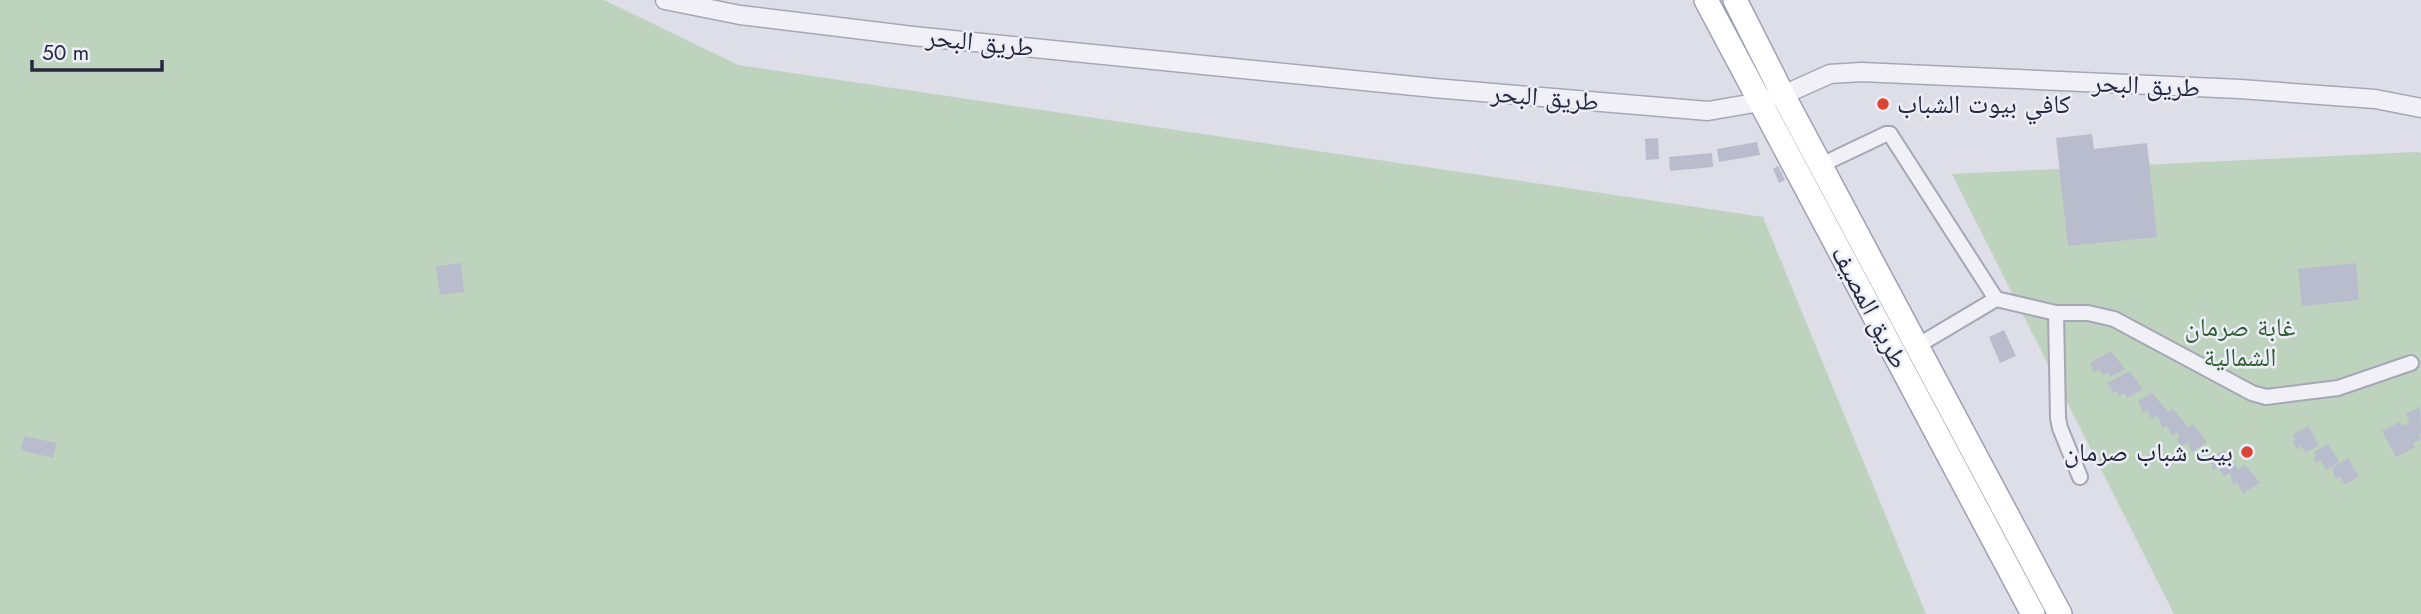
<svg xmlns="http://www.w3.org/2000/svg" width="2421" height="614" viewBox="0 0 2421 614" font-family="Jost,'Noto Naskh Arabic',sans-serif">
  <style>
    .green { fill: #bdd3bd }
    .building { fill: #b9bccc }
    .lines { fill: none; stroke-linecap: round; stroke-linejoin: round }
    .minor-casing { stroke: #a6a7b6; stroke-width: 18 }
    .tertiary-casing { stroke: #a6a7b6; stroke-width: 21 }
    .primary-casing { stroke: #9b9fb5; stroke-width: 26 }
    .minor { stroke: #f0f0f6; stroke-width: 14 }
    .tertiary { stroke: #f0f0f6; stroke-width: 18 }
    .primary { stroke: #fff; stroke-width: 23 }
    .poi-dot { fill: #db4634; stroke: #eceef6; stroke-width: 2.5 }
    .labels { text-anchor: middle; stroke-width: 5; stroke-linejoin: round; paint-order: stroke }
    .street-label { font-size: 26px; fill: #252840; stroke: #eceef6 }
    .poi-label { font-size: 26px; fill: #252840; stroke: #eceef6; text-anchor: start }
    .park-label { font-size: 26px; fill: #315d34; stroke: #eceef6 }
  </style>
  <rect width="100%" height="100%" fill="#dddee8"/>
  <g class="green">
    <polygon points="0,0 604,0 738,65 1763,217 1926,614 0,614"/>
    <polygon points="2417,152 2421,153 2421,614 2174,614 1952,174"/>
  </g>
  <g class="building">
    <polygon points="2092,134 2094,149 2147,143 2157,237 2068,246 2056,138"/>
    <polygon points="1658,138 1659,159 1646,160 1645,139"/>
    <polygon points="1757,142 1760,155 1719,162 1717,149"/>
    <polygon points="1712,153 1713,167 1670,171 1669,157"/>
    <polygon points="1778,166 1785,180 1779,183 1773,169"/>
    <polygon points="461,263 464,292 440,295 436,266"/>
    <polygon points="2356,263 2359,300 2302,306 2298,269"/>
    <polygon points="2004,330 2016,356 2000,363 1989,337"/>
    <polygon points="2111,351 2125,369 2110,377 2108,372 2103,375 2099,369 2094,372 2090,363"/>
    <polygon points="2130,371 2143,389 2127,398 2124,393 2119,396 2117,391 2113,393 2107,383"/>
    <polygon points="2152,393 2168,412 2173,409 2188,427 2193,424 2207,442 2192,452 2187,443 2181,446 2177,439 2180,437 2177,432 2172,435 2167,426 2162,428 2158,415 2152,419 2147,411 2143,413 2138,401"/>
    <polygon points="2420,407 2421,433 2419,434 2421,439 2413,443 2415,447 2396,457 2382,431 2400,422 2402,426 2410,422 2406,414"/>
    <polygon points="2308,426 2319,445 2306,453 2301,446 2297,449 2293,442 2296,440 2293,435"/>
    <polygon points="24,436 57,443 53,458 21,450"/>
    <polygon points="2328,444 2339,462 2326,470 2321,460 2316,463 2313,458 2316,456 2314,452"/>
    <polygon points="2224,450 2238,469 2245,465 2260,483 2243,493 2237,483 2233,485 2230,473 2224,476 2218,467 2213,470 2210,458"/>
    <polygon points="2348,458 2359,476 2345,485 2340,476 2336,479 2332,468"/>
  </g>
  <g class="lines">
    <g class="minor-casing">
      <g id="minor">
        <polyline points="1821,165 1886,134 1890,134 1996,299 1917,346"/>
        <polyline points="1996,299 2056,313 2058,418 2060,428 2080,477"/>
        <polyline points="2056,313 2088,313 2114,319 2252,393 2266,397 2338,388 2411,363"/>
      </g>
    </g>
    <g class="tertiary-casing">
      <polyline id="tertiary" points="665,0 740,15 913,36 1434,88 1708,111 1760,102 1776,95 1783,95 1830,74 1861,72 2240,89 2375,99 2421,108"/>
    </g>
    <g class="primary-casing">
      <g id="primary">
        <polyline points="1706,0 2033,614"/>
        <polyline points="1735,0 1783,95 2060,614"/>
      </g>
    </g>
    <use href="#minor" class="minor"/>
    <use href="#tertiary" class="tertiary"/>
    <use href="#primary" class="primary"/>
  </g>
  <g class="poi-dot">
    <circle cx="1883" cy="104" r="7"/>
    <circle cx="2247" cy="452" r="7"/>
  </g>
  <g class="labels">
    <g class="street-label">
      <text transform="translate(980 42) rotate(6)" y="9">طريق البحر</text>
      <text transform="translate(2146 85) rotate(3)" y="9">طريق البحر</text>
      <text transform="translate(1545 97) rotate(5)" y="9">طريق البحر</text>
      <text transform="translate(1870 307) rotate(62)" y="9">طريق المصيف</text>
    </g>
    <g class="poi-label">
      <text x="1897" y="113">كافي بيوت الشباب</text>
      <text x="2233" y="461" text-anchor="end">بيت شباب صرمان</text>
    </g>
    <g class="park-label">
      <text x="2240" y="336">غابة صرمان<tspan x="2240" dy="30">الشمالية</tspan></text>
    </g>
  </g>
  <path d="M32 60v10h130v-10" fill="none" stroke="#252840" stroke-width="3.5"/>
  <text x="42" y="60" font-size="21" fill="#252840" stroke="#eceef6" stroke-width="5" paint-order="stroke">50 m</text>
</svg>
